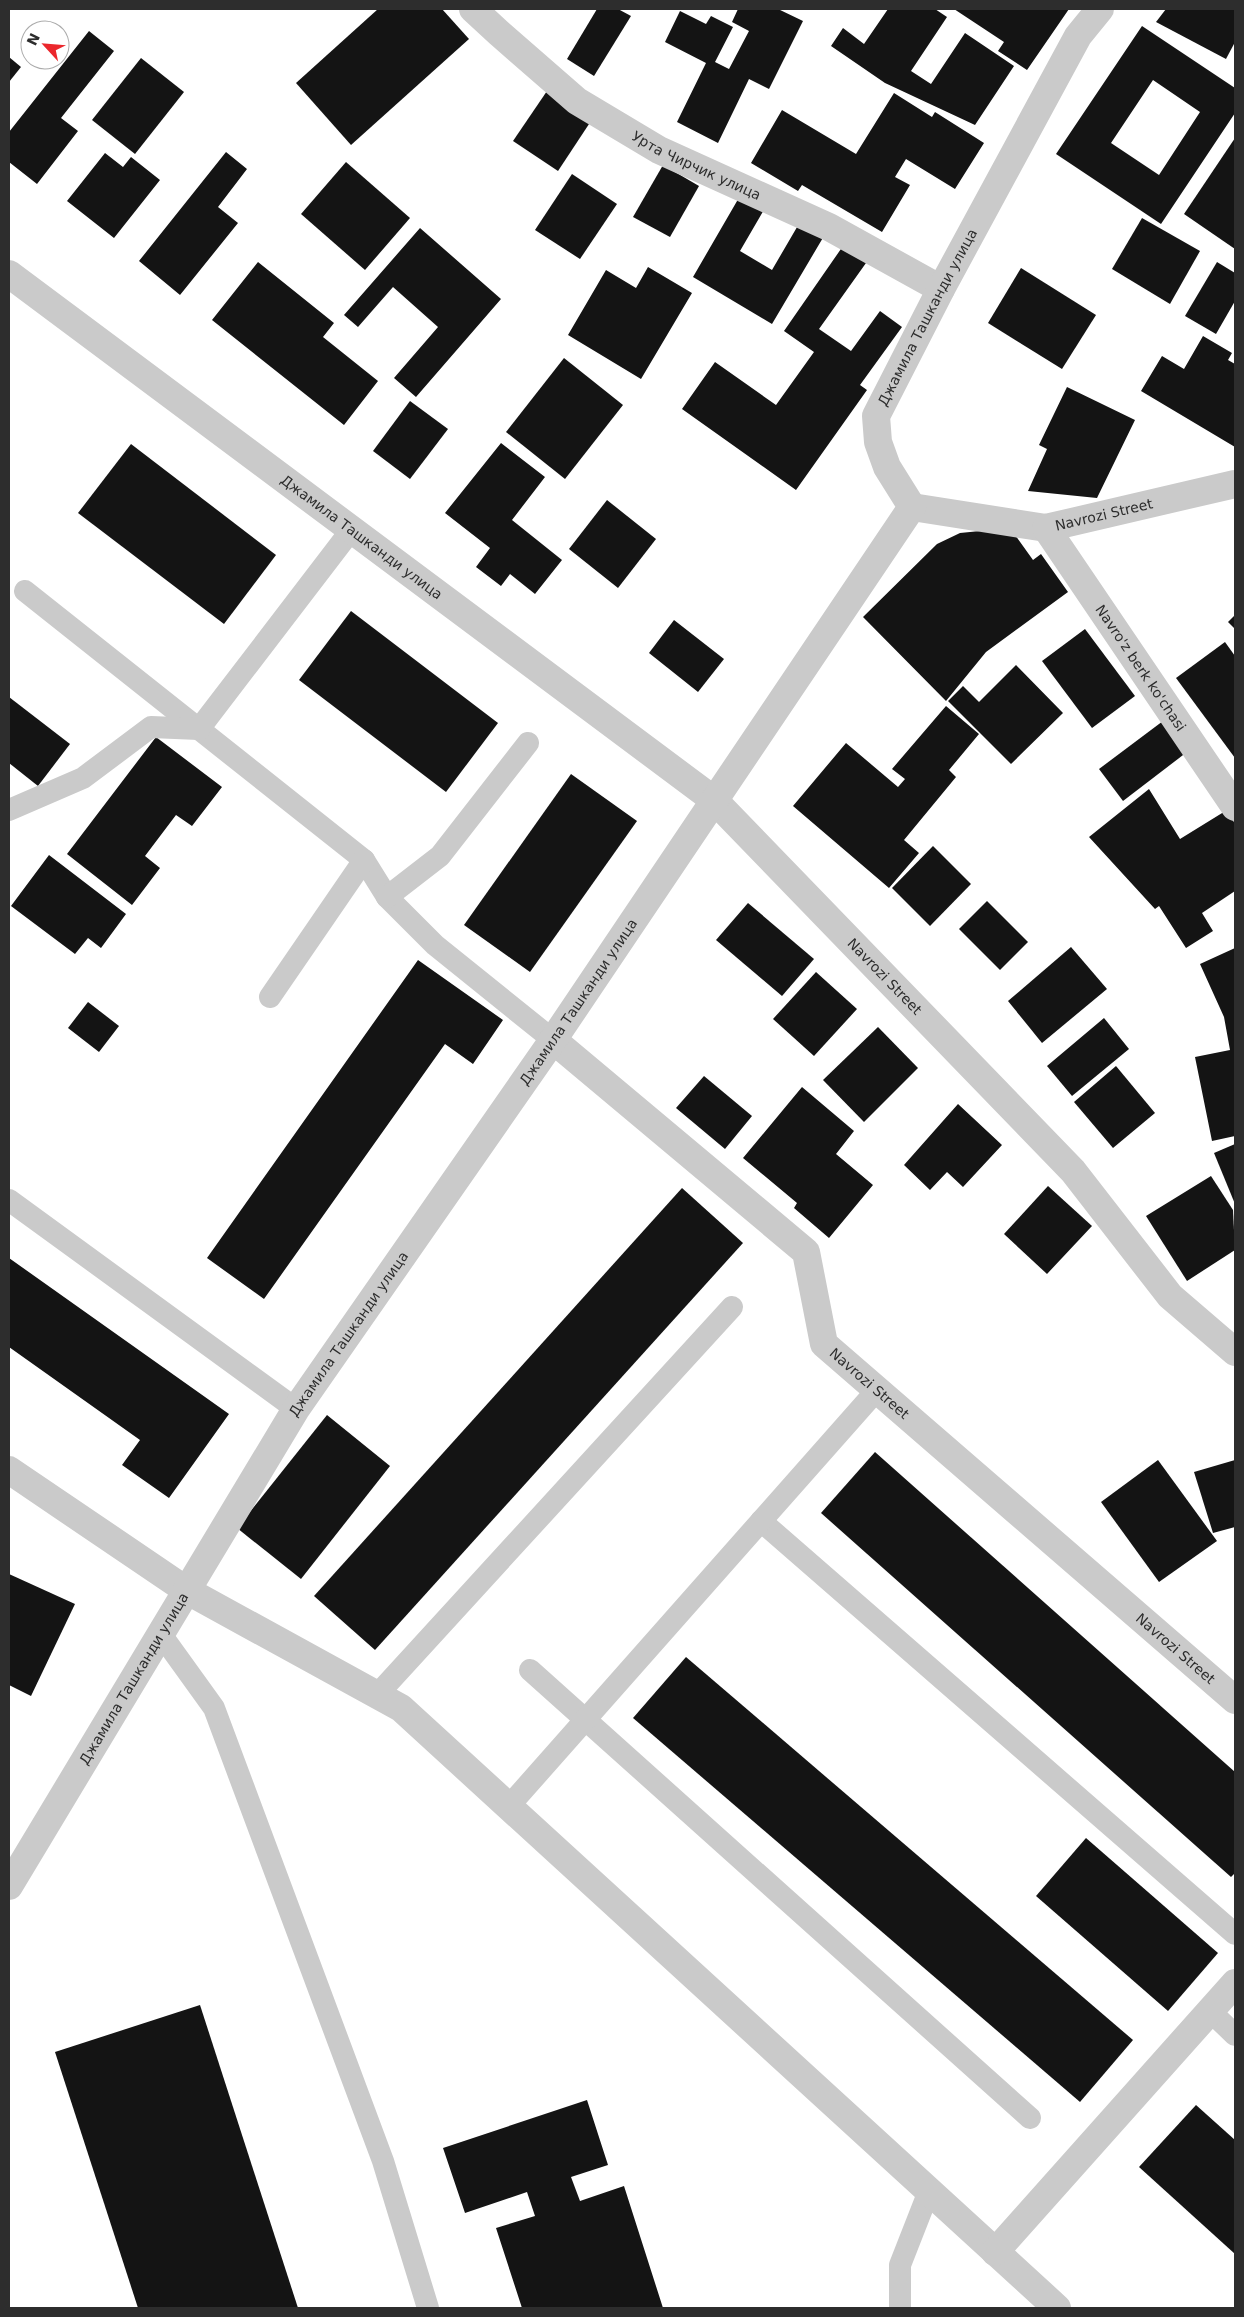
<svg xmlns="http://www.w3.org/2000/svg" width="1244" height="2317" viewBox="0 0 1244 2317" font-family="'DejaVu Sans',sans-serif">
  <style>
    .building { fill: #141414; fill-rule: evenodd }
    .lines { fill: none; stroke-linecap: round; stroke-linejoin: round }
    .service { stroke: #cacaca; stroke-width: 22 }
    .minor { stroke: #cacaca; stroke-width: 28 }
    .labels { text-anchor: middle; stroke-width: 5; stroke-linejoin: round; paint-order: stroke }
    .street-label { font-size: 14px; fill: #2d2d2d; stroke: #fff }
  </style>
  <rect width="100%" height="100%" fill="#fff"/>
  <g class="building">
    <polygon points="378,9 442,9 469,39 351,145 296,83"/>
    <polygon points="597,9 618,9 631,16 594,76 567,59"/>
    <polygon points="738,9 778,9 803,21 769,89 749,79 718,143 677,122 706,63 665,42 680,11 706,24 711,16 733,27 715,62 729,69 749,31 732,22"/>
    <polygon points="888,9 935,9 947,17 911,71 931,84 965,33 1014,66 975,125 885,83 831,46 843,28 864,44"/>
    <polygon points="954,9 1069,9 1027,70 998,51 1004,42"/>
    <polygon points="1166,9 1235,9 1235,42 1226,59 1156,22"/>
    <path d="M1142,26L1235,88V113L1161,224L1056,154ZM1153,80L1200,112L1159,175L1111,143Z"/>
    <polygon points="89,31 114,51 61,118 78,131 37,184 9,162 9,132"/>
    <polygon points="9,57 21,67 9,82"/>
    <polygon points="141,58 184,92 135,154 92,120"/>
    <polygon points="547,91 591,121 558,171 513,141"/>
    <polygon points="894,93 932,117 935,112 984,143 955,189 906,159 895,177 910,185 882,232 802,185 798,191 751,163 782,110 856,154"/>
    <polygon points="1235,138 1235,249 1184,214"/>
    <polygon points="226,152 247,169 218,207 238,223 180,295 139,261"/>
    <polygon points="105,153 123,167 131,157 160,180 114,238 67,201"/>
    <polygon points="346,162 410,218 365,270 301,214"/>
    <polygon points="663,165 699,186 670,237 633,217"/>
    <polygon points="572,174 617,204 580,259 535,230"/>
    <polygon points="744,189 768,203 740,251 772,270 800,222 824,236 772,324 693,277"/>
    <polygon points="1142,218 1200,251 1170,304 1112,269"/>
    <polygon points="420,228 501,299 416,397 394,378 438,327 393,287 358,327 344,315"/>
    <polygon points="843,246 866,263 819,329 851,351 880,311 902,327 860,385 867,390 796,490 682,409 715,362 776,405 814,352 784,331"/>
    <polygon points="258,262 334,323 323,337 378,381 344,425 212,320"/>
    <polygon points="1217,262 1235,273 1235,301 1216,334 1185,316"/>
    <polygon points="648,267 692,293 641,379 568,335 606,270 636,288"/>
    <polygon points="1021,268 1096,315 1062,369 988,323"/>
    <polygon points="1203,336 1232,353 1228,360 1235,364 1235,447 1141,391 1162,356 1184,369"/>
    <polygon points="564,358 623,405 565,479 506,432"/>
    <polygon points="1067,387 1135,420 1097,498 1028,491 1047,449 1039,445"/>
    <polygon points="410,401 448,429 410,479 373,451"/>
    <polygon points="501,443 545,477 512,520 562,560 535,594 510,574 501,586 476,567 490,548 445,513"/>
    <polygon points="131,444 276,555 224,624 78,513"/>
    <polygon points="607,500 656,539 618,588 569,549"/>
    <polygon points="1010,528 1033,560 1041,554 1068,592 986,652 946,701 863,617 937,544 960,533"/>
    <polygon points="351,611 498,723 446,792 299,680"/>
    <polygon points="1235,615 1235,629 1228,622"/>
    <polygon points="674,620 724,659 698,692 649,653"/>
    <polygon points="1085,629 1135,696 1092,728 1042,661"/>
    <polygon points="1225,642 1235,656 1235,758 1176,678"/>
    <polygon points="1016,665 1063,713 1011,764 948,701 963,686 979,702"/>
    <polygon points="9,697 70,744 38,786 9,763"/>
    <polygon points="946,706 979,734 949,770 956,777 904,840 919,853 889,888 793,806 846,743 898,787 905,779 892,769"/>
    <polygon points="1163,721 1187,752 1123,801 1099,769"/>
    <polygon points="156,737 222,787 192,826 176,815 145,856 160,868 132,905 67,854"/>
    <polygon points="571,774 637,821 530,972 464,925"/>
    <polygon points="1149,789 1180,839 1227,810 1235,824 1235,891 1202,913 1213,931 1186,948 1159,906 1155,909 1089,837"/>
    <polygon points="933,846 971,884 930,926 892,888"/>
    <polygon points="49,855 126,914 101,948 88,938 75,954 11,906"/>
    <polygon points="987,901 1028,942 1000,970 959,929"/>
    <polygon points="748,903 814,959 782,996 716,940"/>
    <polygon points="1071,947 1107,989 1042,1043 1008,1001"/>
    <polygon points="1235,948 1235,1136 1212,1141 1195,1057 1230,1050 1224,1017 1200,964"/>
    <polygon points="418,960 503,1020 473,1064 445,1044 264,1299 207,1258"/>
    <polygon points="816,972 857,1009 814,1056 773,1019"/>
    <polygon points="88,1002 119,1026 99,1052 68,1028"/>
    <polygon points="1104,1018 1129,1049 1072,1096 1047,1066"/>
    <polygon points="878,1027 918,1068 864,1122 823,1080"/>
    <polygon points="1116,1066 1155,1113 1113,1148 1074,1102"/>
    <polygon points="704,1076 752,1116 725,1149 676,1108"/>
    <polygon points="802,1087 854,1131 836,1154 873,1185 829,1238 794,1208 797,1203 743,1158"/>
    <polygon points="958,1104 1002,1145 963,1187 947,1172 930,1190 904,1165"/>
    <polygon points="1235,1144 1235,1204 1214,1153"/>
    <polygon points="1211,1176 1233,1210 1235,1250 1187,1281 1146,1216"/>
    <polygon points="1048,1186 1092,1226 1047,1274 1004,1234"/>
    <polygon points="682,1188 743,1243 375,1650 314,1596"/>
    <polygon points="9,1258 229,1414 169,1498 122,1465 140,1440 9,1347"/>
    <polygon points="327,1415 390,1466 301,1579 237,1528"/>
    <polygon points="875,1452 1235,1772 1235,1873 1231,1877 821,1513"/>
    <polygon points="1158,1460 1217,1541 1159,1582 1101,1502"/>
    <polygon points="1235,1460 1235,1527 1213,1533 1194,1472"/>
    <polygon points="9,1574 75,1604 31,1696 9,1685"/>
    <polygon points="686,1657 1133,2040 1080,2102 633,1718"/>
    <polygon points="1086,1838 1218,1953 1168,2011 1036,1896"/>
    <polygon points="200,2005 298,2308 138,2308 55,2052"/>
    <polygon points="587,2100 608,2165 571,2177 580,2201 624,2186 663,2308 522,2308 496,2228 535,2216 527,2192 465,2213 443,2148"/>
    <polygon points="1196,2105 1235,2140 1235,2254 1139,2167"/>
  </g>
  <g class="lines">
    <g class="service">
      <polyline points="25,591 364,860 387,897 435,945 553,1040"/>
      <polyline points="9,810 83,778 151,727 199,729 352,529"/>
      <polyline points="387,897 440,856 528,743"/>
      <polyline points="270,997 364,860"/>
      <polyline points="9,1200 296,1409"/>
      <polyline points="761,1521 1235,1934"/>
      <polyline points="160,1633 214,1708 383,2161 428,2308"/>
      <polyline points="530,1670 1030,2118"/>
      <polyline points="377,1695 732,1307"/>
      <polyline points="509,1806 877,1390"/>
      <polyline points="1210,2011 1235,2035"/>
      <polyline points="900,2308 900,2265 929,2191"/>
    </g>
    <g class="minor">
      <path id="s1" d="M473,9L499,33L577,101L659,150L829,227L941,289"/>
      <path id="s2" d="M9,274L714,800L1073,1171L1170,1296L1235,1352"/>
      <path id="s3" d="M912,507L1046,528L1235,484"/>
      <path id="s4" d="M1046,528L1235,807"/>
      <path id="s5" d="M553,1040L806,1252L824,1344L1235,1700"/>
      <polyline points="9,1470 186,1590 401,1708 1057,2308"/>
      <path id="s6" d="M9,1886L296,1409L553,1040L912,507L887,467L878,442L876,416L941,289L1078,36L1100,9"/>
      <polyline points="995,2252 1235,1983"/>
    </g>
  </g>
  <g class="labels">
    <g class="street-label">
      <text dy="5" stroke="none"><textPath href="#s1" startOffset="275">Урта Чирчик улица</textPath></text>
      <text dy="5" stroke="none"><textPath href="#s6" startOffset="1860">Джамила Ташканди улица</textPath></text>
      <text dy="5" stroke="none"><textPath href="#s3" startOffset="195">Navrozi Street</textPath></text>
      <text dy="5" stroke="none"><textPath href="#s2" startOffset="440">Джамила Ташканди улица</textPath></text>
      <text dy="5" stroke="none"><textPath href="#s4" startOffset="169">Navro'z berk ko'chasi</textPath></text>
      <text dy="5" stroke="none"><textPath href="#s2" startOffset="1125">Navrozi Street</textPath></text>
      <text dy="5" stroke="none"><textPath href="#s6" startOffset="1052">Джамила Ташканди улица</textPath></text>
      <text dy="5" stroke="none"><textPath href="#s6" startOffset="648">Джамила Ташканди улица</textPath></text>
      <text dy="5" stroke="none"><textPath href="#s5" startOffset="484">Navrozi Street</textPath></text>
      <text dy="5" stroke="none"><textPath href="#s5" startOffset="889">Navrozi Street</textPath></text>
      <text dy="5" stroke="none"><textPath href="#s6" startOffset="242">Джамила Ташканди улица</textPath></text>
    </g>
  </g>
  <rect width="1244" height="2317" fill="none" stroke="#2d2d2d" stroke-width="20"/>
  <g transform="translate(45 45) rotate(296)"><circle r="24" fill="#ffffff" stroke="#ababab"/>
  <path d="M0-4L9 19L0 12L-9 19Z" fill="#eb272c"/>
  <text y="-8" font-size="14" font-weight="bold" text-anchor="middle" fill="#2d2d2d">N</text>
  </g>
</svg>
